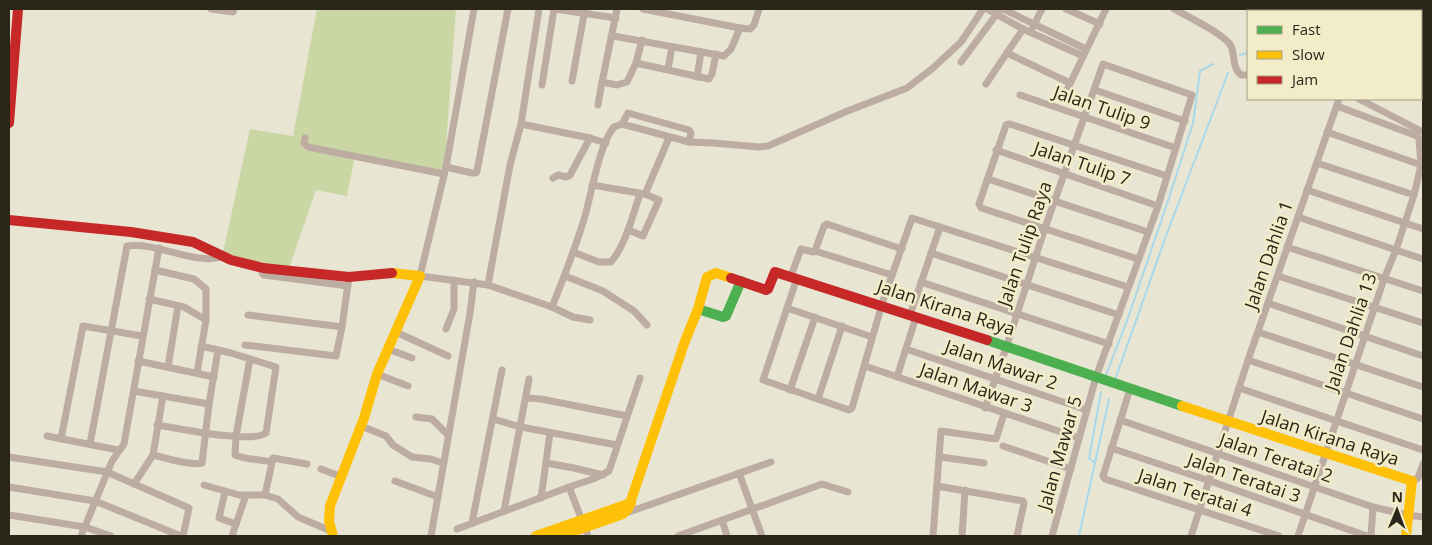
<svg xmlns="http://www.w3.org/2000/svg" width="1432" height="545" viewBox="0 0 1432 545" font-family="'Open Sans',sans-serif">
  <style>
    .green { fill: #cad7a5 }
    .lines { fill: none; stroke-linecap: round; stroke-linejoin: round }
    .stream { stroke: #a9d8eb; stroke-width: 2 }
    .street { stroke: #bdaca2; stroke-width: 7 }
    .fast { stroke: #4caf50; stroke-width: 10 }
    .slow { stroke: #ffc107; stroke-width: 10 }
    .jam { stroke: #c62828; stroke-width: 10 }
    .labels { text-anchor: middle; stroke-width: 5; stroke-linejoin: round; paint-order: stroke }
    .street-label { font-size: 18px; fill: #2a271a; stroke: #f2ecc8 }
  </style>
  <rect width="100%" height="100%" fill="#e8e5d2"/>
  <polygon class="green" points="317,9 456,9 444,174 355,156 347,196 316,190 288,271 222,257 250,129 293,136"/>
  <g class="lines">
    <g class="stream">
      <polyline points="1319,11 1320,9"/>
      <polyline points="1240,55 1248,53"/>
      <polyline points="1106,375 1128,318 1169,198 1193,123 1200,71 1213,64"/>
      <polyline points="1115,380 1166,236 1228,73"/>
      <polyline points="1095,463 1089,458 1101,392"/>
      <polyline points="1079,536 1109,399"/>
    </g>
    <g class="street">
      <polyline points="211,9 233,12 234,9"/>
      <path d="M474,9L446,167L420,276L488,285L552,307C564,277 576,247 585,216C591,195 600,142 614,127L622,124L689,142L713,143L759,147L768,146L845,112L907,88L933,68L961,42L983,9"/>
      <polyline points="555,9 616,18"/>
      <polyline points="617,9 602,82 617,85 627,82 636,63 642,40"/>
      <polyline points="643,9 740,28"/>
      <polyline points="987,9 1023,29 1083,56"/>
      <polyline points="1003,9 1086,49"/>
      <polyline points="1066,9 1100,24"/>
      <path d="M1174,9C1187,16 1226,35 1231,46C1235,55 1232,68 1241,75H1248"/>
      <polyline points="1033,27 1042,9"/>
      <polyline points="613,36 724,56 731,49 740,28 750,29 754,25 759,9"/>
      <polyline points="1007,53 1070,83"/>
      <polyline points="961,62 999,11"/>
      <polyline points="636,63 709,79 712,74 716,54"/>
      <polyline points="668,69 672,47"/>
      <polyline points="697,77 701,52"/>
      <polyline points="572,81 585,9"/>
      <polyline points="986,84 1023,29"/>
      <polyline points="542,85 554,9"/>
      <polyline points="1067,90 1106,9"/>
      <polyline points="1095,90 1185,121"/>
      <polyline points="1020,95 1176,148"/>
      <polyline points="1359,99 1423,132"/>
      <polyline points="598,105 602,82"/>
      <polyline points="521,124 590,138 606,143"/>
      <polyline points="622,124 628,113 689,130 691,133 689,142"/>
      <polyline points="1327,132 1421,165"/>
      <polyline points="305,138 304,143 308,147 444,174"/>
      <polyline points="996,150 1158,206"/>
      <polyline points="1317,163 1414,195"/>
      <polyline points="446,167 472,173 476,173 477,171 508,9"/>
      <polyline points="553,178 558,175 566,177 570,175 590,138"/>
      <polyline points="988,179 1148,232"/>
      <polyline points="592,185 645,194 659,200 643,236 628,230"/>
      <polyline points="1307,190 1423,229"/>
      <polyline points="645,194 669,138"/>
      <polyline points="1298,217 1423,259"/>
      <polyline points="1287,247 1423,291"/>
      <polyline points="815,251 892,275"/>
      <path d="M573,252L599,262H611C626,244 632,217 640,194"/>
      <polyline points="931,253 1119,315"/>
      <polyline points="1138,259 981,208 979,204 1006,125 1010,124 1167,176"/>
      <polyline points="263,268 262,273 264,275 348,286"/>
      <polyline points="155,270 194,279 206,289 206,320 197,373"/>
      <polyline points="565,276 603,291 634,311 647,325"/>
      <polyline points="791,276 801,249 813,252 815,251 824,226 827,224 902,249"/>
      <polyline points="1278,276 1423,323"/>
      <polyline points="797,278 763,380 849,410 852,408 882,304 912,218 1128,287"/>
      <polyline points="921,282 1109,344"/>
      <polyline points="488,285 510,165 521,124 539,9"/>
      <polyline points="149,299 184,307 206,320"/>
      <polyline points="1268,303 1423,356"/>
      <polyline points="552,307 573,317 590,320"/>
      <polyline points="787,308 872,337"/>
      <polyline points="248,315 342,327"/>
      <polyline points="910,315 940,227"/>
      <polyline points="446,329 454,309 454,280"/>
      <polyline points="396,332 448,356"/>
      <polyline points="1258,332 1423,387"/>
      <polyline points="245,345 336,356 342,327 349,277"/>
      <polyline points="388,349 412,358"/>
      <polyline points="906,349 1087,410"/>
      <path d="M250,359L236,436L235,455C247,460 259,459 272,462"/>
      <polyline points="1248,360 1423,419"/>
      <polyline points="138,361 214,377"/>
      <polyline points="865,366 1079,438"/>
      <polyline points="168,367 178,306"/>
      <polyline points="377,374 408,386"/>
      <polyline points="897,377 916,317"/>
      <polyline points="1239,388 1423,450"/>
      <polyline points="1130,389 1103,476 1105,479 1279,536"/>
      <polyline points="790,390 815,317"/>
      <polyline points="134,391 209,404"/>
      <polyline points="527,398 541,399 627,416"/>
      <polyline points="818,399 842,326"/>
      <polyline points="985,408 1007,345 1045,228 1103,64 1192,95 1158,206 1096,377 1052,536"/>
      <polyline points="416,417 432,419 448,435"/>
      <polyline points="493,419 521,427 617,445"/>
      <polyline points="1120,420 1373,507 1408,515 1423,517"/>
      <path d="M157,425C177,428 251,444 266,433L276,367L231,353L201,346"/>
      <polyline points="361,426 386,436 393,445 412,457 431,459 443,463"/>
      <polyline points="47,436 118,450"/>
      <polyline points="61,439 83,326 142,336"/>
      <path d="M90,444L127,246C158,242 193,265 222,257"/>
      <polyline points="1003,446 1071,469"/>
      <polyline points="1111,448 1210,481 1367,536"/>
      <path d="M153,455C166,458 190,466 202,463L209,404L218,350"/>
      <polyline points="9,457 107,472 189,508 183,536"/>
      <polyline points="940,457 984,463"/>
      <polyline points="546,463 574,468 603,475"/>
      <polyline points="321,469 342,477"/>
      <polyline points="739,473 762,536"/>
      <polyline points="395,481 438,497"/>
      <polyline points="1412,481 1418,478 1423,464"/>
      <polyline points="134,484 153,455 163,396"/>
      <polyline points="204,485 239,495 265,495 273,458 307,464"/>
      <polyline points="937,486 1023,501 1024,503 1017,536"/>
      <polyline points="9,487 95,501 181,536"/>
      <polyline points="225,492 219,518 236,524"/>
      <polyline points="265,495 278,499 298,517 331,531"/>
      <polyline points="541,498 550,433"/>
      <polyline points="504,511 529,379"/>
      <polyline points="626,513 771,462"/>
      <polyline points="9,515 85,527 111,536"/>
      <polyline points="722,520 727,536"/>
      <polyline points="472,523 502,370"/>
      <polyline points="457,529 569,487"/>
      <polyline points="81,536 112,461 124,444 159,248"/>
      <polyline points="232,536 246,495"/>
      <polyline points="431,536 470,313 474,282"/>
      <polyline points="588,536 569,487 593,479 609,471 640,378"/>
      <polyline points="678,536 822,484 848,492"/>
      <polyline points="933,536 941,431 996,439 1004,414"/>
      <polyline points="962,536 965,490"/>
      <polyline points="1191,536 1248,360 1339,99"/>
      <polyline points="1298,536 1384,279 1396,250 1414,195 1421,165 1419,139 1417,136 1337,106"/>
      <polyline points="1371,536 1373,507"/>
    </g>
    <g class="fast">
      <polyline points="698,309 723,317 726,316 741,281"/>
      <polyline points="987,340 1182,406"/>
    </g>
    <g class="slow">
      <polyline points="1182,406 1412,481 1406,536"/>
      <polyline points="333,536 329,521 330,506 364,418 377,374 420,276 392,273"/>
      <polyline points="536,536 631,503"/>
      <polyline points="560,536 623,514 628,509 685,341 698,309 707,277 716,273 731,278"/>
    </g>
    <g class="jam">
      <polyline points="9,123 18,9"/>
      <polyline points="9,220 131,232 193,242 231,260 263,268 349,277 392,273"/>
      <polyline points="731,278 766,290 768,289 775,272 987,340"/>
    </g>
  </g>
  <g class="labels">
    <g class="street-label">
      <text transform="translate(1102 108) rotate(19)" y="6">Jalan Tulip 9</text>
      <text transform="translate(1082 164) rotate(19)" y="6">Jalan Tulip 7</text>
      <text transform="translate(1025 244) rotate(-71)" y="6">Jalan Tulip Raya</text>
      <text transform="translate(1269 255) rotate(-71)" y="6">Jalan Dahlia 1</text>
      <text transform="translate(946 308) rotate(18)" y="6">Jalan Kirana Raya</text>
      <text transform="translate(1351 332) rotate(-71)" y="6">Jalan Dahlia 13</text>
      <text transform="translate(1001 365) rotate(19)" y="6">Jalan Mawar 2</text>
      <text transform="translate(976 388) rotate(19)" y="6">Jalan Mawar 3</text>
      <text transform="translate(1330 438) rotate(18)" y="6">Jalan Kirana Raya</text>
      <text transform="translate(1060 453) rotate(-74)" y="6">Jalan Mawar 5</text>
      <text transform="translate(1276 458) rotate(19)" y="6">Jalan Teratai 2</text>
      <text transform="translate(1244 478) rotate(19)" y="6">Jalan Teratai 3</text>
      <text transform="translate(1195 493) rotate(18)" y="6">Jalan Teratai 4</text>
    </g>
  </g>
  <rect width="1432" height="545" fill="none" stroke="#2a271a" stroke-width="20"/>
  <rect x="1247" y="10" width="175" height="90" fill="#f2ecc8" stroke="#a29d82"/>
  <rect x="1257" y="26" width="25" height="8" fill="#4caf50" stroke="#a29d82"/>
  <text x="1292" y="35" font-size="15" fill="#2a271a">Fast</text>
  <rect x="1257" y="51" width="25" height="8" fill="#ffc107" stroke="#a29d82"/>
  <text x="1292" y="60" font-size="15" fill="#2a271a">Slow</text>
  <rect x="1257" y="76" width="25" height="8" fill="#c62828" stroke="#a29d82"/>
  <text x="1292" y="85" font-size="15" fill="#2a271a">Jam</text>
  <g transform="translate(1397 510) rotate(1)" stroke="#f2ecc8" stroke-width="4" paint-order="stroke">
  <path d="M0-4L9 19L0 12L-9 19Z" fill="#2a271a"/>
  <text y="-8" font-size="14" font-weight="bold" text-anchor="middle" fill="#2a271a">N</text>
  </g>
</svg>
